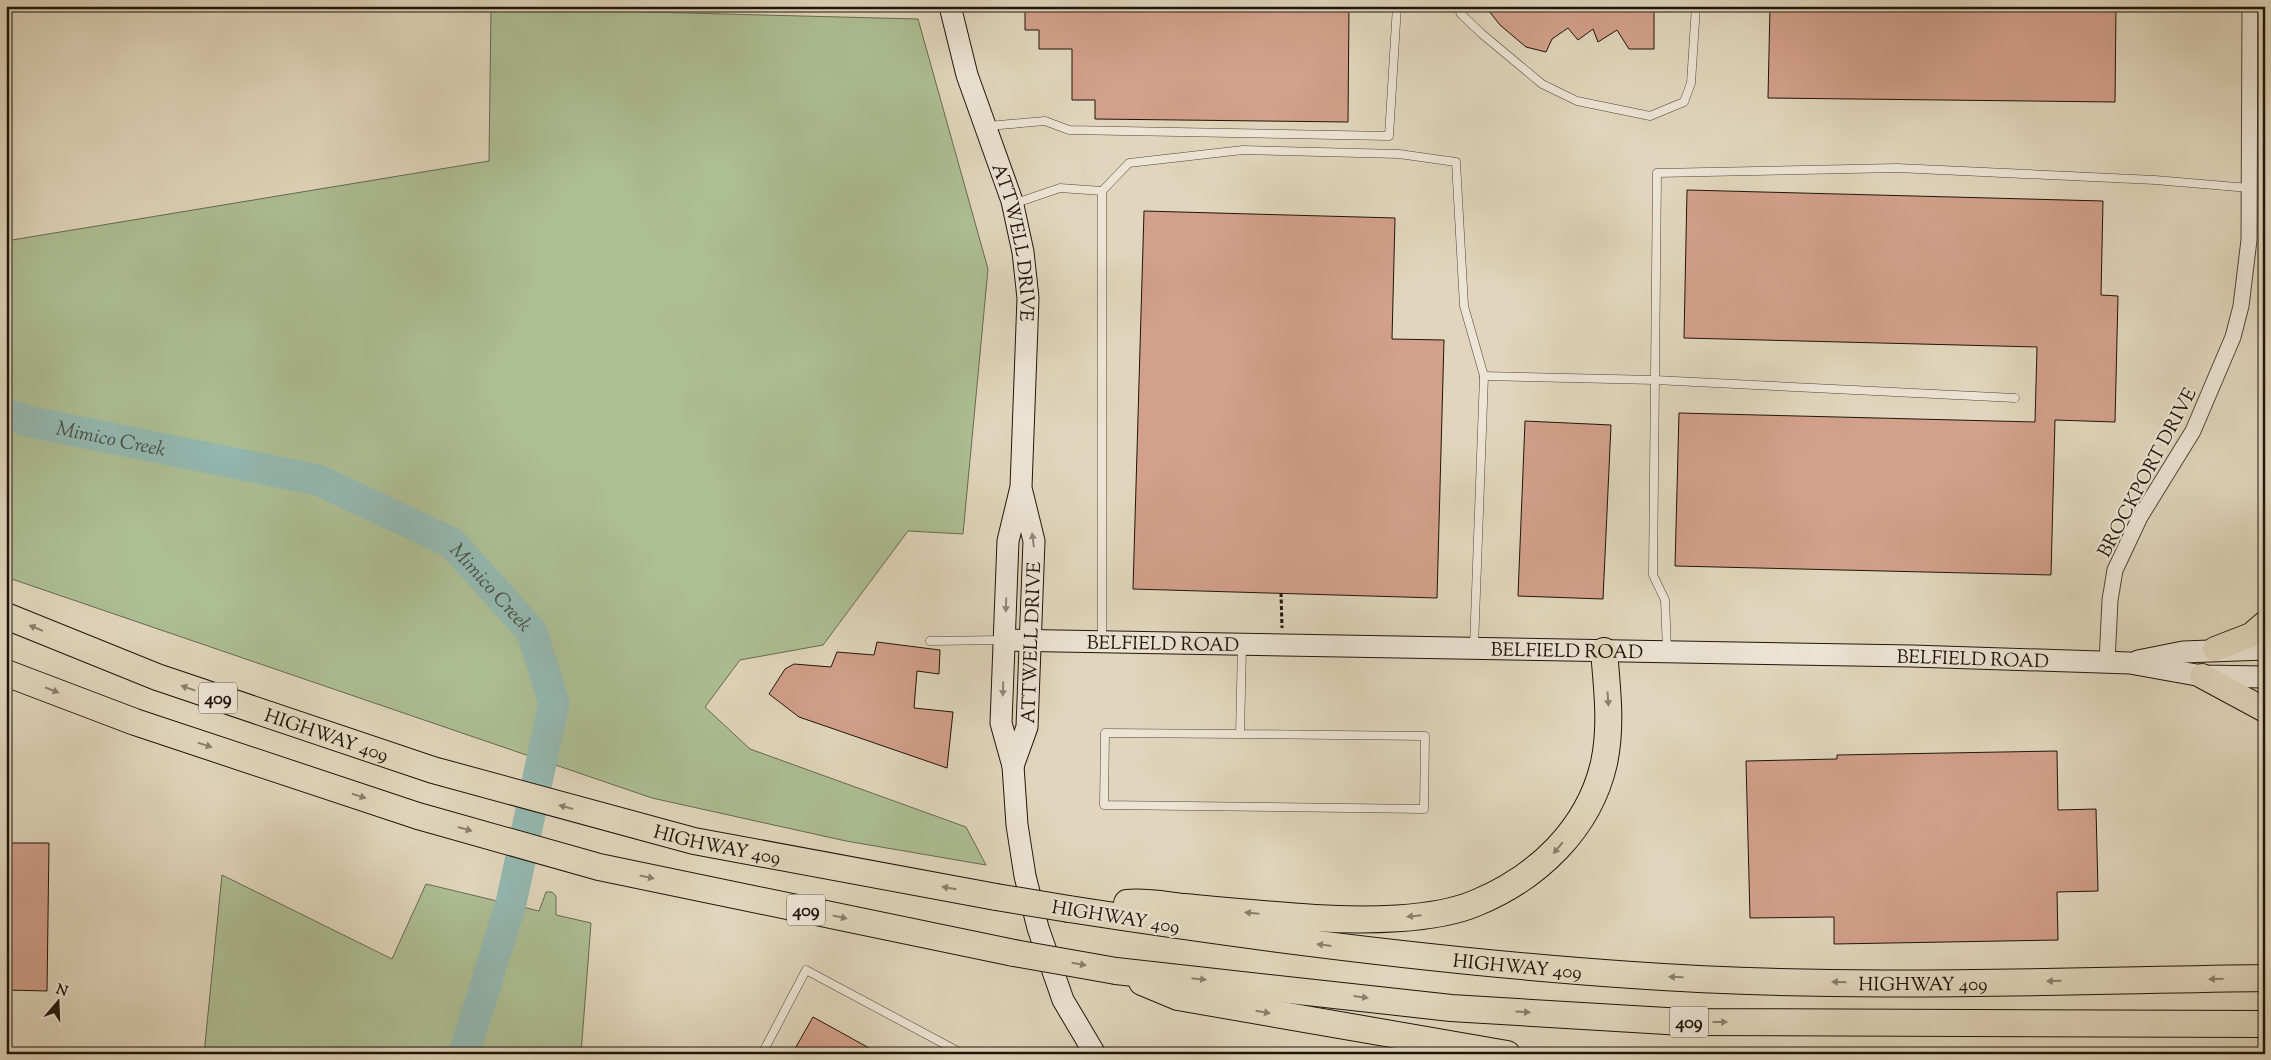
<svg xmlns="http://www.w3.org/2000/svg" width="2271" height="1060" viewBox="0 0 2271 1060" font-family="'Sorts Mill Goudy',serif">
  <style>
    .green { fill: #aebf95; stroke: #666a50 }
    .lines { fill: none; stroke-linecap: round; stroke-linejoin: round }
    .river { stroke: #94b9b2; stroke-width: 31 }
    .building { fill: #d3a08b; stroke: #1f150a }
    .lane-casing { stroke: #504537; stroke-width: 9 }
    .street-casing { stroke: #504537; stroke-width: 17 }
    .secondary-casing { stroke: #1f150a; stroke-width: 23 }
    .primary-casing { stroke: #1f150a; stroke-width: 26 }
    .highway-casing { stroke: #1f150a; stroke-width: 28 }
    .path { stroke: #1f150a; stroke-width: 3; stroke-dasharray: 4 2.5; stroke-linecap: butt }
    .lane { stroke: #ece4d4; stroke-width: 8 }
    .street { stroke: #ece4d4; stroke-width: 15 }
    .secondary { stroke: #ece4d4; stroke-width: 21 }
    .primary { stroke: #e1d6bd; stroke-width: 24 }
    .highway { stroke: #e1d6bd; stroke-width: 26 }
    .highway-bridge-casing { stroke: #1f150a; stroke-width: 28; stroke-linecap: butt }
    .highway-bridge { stroke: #e1d6bd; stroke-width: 26 }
    .oneway { fill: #908779 }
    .oneway2 { fill: #8a7f6c }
    .labels { text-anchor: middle; stroke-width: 4.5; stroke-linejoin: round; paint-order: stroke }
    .shield { fill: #ece4d4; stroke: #5c5347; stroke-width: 1 }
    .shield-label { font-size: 18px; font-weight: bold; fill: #1f150a }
    .street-label { font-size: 19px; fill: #1f150a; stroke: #ece4d4 }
    .water-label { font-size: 20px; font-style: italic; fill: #484e45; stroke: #ece4d4 }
  </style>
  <rect width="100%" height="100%" fill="#e1d6bd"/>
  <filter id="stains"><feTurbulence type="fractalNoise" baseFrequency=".004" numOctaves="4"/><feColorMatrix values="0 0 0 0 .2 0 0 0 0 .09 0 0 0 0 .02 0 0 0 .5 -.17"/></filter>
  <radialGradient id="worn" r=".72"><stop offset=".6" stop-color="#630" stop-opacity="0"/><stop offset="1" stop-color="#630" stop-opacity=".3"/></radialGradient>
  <g class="green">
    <polygon points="491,8 918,19 988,269 963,534 908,531 823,645 740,660 705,707 750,749 966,827 986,865 846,841 652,798 6,577 6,241 489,161"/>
    <polygon points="222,875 392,959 426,884 539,911 546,892 552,892 556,896 556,915 591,923 581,1054 204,1054"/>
  </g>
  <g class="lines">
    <path class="river" id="s1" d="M6,414L31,422L318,480L452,543L532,632L554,703L511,903L464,1054"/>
  </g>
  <g class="building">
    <polygon points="1025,6 1349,6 1348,122 1095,119 1095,100 1072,100 1072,49 1039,49 1039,30 1025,30"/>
    <polygon points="1485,6 1654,6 1654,49 1629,49 1617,30 1598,42 1593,29 1578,40 1568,28 1552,39 1546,52 1526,47 1500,25"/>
    <polygon points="1770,6 2116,6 2115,102 1768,98"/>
    <polygon points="1687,190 2103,201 2101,295 2118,296 2115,422 2055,420 2051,575 1675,566 1679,413 2035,422 2037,347 1684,338"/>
    <polygon points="1144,211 1395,218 1392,339 1444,340 1437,598 1133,589"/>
    <polygon points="1525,421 1611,425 1603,599 1518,596"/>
    <polygon points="877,642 940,650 939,674 917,671 914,708 953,712 947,768 799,717 769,694 785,669 794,664 831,667 837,652 874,655"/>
    <polygon points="2057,751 2058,810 2096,809 2098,891 2057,892 2058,940 1834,944 1834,917 1750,918 1746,761 1837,759 1837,755"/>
    <polygon points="6,843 49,843 47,991 6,990"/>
    <polygon points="813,1017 880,1054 792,1054"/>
  </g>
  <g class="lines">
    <g class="lane-casing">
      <g id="lane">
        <polyline points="1457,6 1461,14 1482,34 1542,84 1577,101 1650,116 1684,102 1691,83 1696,6"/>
        <polyline points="988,126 1045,121 1069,130 1389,136 1397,6"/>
        <polyline points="1102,191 1129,163 1243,150 1399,154 1456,162 1464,306 1484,376"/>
        <polyline points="1013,204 1060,188 1102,191 1102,640"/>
        <polyline points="930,641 1003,640"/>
        <polyline points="1474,646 1484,376 1655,380 2015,398"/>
        <polyline points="1667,650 1665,600 1653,575 1657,173 1897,168 2155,180 2249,188"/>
        <polyline points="1240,734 1425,736 1424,809 1104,805 1105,733 1240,734 1242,646"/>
        <polyline points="762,1054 806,970 963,1054"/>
      </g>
    </g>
    <g class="street-casing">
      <polyline id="street" points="2107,662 2110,600 2115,570 2140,517 2193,431 2233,337 2241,306 2249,240 2250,6"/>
    </g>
    <g class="secondary-casing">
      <g id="secondary">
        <path id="s2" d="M950,6L967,75L1012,201L1023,252L1028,298L1021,487L1008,541L1001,723L1013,766L1017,825L1025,876L1038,928L1063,1000L1095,1054"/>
        <path id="s3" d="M1005,640L1912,656L2130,663L2202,676L2265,677"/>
        <polyline points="2138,661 2183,652 2265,649"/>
        <path id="s4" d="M1013,766L1027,727L1034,541L1022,492"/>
      </g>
    </g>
    <g class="primary-casing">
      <g id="primary">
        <polyline points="2215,649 2251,635 2265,623"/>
        <polyline points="2202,676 2265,710"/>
      </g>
    </g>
    <g class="highway-casing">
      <g id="highway">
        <path id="s5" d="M6,616L157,677L433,770L694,841L996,897"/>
        <polyline points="6,673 135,722 418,816 599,867 1014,953"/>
        <path d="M1127,903C1145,901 1165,905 1184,907C1228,911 1271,915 1315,918C1362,921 1434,921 1476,903C1537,878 1589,829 1604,763C1612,726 1607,688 1604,651"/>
        <path id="s6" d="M1069,909C1256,938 1443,962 1632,975C1842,990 2054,981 2265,978"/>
        <polyline points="1116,971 1451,1008 1683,1022 2265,1024"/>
        <polyline points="1142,982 1178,997 1507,1054"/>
      </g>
    </g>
    <polyline class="path" points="1281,593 1282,628"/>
    <use href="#lane" class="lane"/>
    <use href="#street" class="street"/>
    <use href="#secondary" class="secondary"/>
    <use href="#primary" class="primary"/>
    <use href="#highway" class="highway"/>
    <g class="highway-bridge-casing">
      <g id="highway-bridge">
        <polyline points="996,897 1069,909"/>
        <polyline points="1014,953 1116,971"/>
      </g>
    </g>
    <use href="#highway-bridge" class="highway-bridge"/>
  </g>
  <defs><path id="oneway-solid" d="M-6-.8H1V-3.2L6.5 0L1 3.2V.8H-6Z" transform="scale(1.25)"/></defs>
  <g class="oneway">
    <use href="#oneway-solid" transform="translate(1033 540) rotate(-97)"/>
    <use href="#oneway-solid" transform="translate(1006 605) rotate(92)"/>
    <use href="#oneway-solid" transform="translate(1003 689) rotate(92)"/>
  </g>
  <g class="oneway2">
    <use href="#oneway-solid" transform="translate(36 628) rotate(-158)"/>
    <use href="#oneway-solid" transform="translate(188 688) rotate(-161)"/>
    <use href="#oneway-solid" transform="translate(52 690) rotate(21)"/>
    <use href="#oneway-solid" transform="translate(1608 699) rotate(86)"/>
    <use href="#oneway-solid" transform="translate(205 745) rotate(18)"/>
    <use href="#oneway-solid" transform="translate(359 796) rotate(18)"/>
    <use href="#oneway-solid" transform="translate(566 807) rotate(-165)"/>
    <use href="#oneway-solid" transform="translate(465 829) rotate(16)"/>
    <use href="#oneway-solid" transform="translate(1558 848) rotate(130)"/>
    <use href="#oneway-solid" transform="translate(647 877) rotate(12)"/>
    <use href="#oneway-solid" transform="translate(949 888) rotate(-170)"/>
    <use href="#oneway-solid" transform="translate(1252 913) rotate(-175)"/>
    <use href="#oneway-solid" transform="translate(1414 916) rotate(174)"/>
    <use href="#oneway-solid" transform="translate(840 917) rotate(12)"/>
    <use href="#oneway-solid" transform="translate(1324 945) rotate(-173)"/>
    <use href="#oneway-solid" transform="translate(1079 964) rotate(10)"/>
    <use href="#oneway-solid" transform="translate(1676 977) rotate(-178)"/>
    <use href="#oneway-solid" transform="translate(1199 979) rotate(6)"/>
    <use href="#oneway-solid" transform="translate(2216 979) rotate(179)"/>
    <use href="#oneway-solid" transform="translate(2054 981) rotate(179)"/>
    <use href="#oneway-solid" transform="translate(1839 982) rotate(-178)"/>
    <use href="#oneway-solid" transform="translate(1361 997) rotate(7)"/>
    <use href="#oneway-solid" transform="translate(1263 1012) rotate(10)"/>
    <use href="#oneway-solid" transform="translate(1523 1012) rotate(4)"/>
    <use href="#oneway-solid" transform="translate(1720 1022)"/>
  </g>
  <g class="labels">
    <g class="shield">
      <rect x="199" y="682.5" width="38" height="31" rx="4"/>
      <rect x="787" y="894.5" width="38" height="31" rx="4"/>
      <rect x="1670" y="1006.5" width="38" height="31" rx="4"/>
    </g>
    <g class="shield-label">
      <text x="218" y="704">409</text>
      <text x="806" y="916">409</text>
      <text x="1689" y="1028">409</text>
    </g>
    <g class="street-label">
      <text dy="7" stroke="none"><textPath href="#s2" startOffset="246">ATTWELL DRIVE</textPath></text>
      <text transform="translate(2146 472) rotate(-62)" y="7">BROCKPORT DRIVE</text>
      <text dy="7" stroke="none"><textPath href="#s4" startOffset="126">ATTWELL DRIVE</textPath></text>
      <text dy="7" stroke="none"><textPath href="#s3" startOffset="158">BELFIELD ROAD</textPath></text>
      <text dy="7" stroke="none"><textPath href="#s3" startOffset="562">BELFIELD ROAD</textPath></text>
      <text dy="7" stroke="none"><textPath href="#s3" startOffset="968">BELFIELD ROAD</textPath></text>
      <text dy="7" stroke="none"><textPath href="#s5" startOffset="342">HIGHWAY 409</textPath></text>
      <text dy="7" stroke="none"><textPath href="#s5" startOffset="748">HIGHWAY 409</textPath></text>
      <text transform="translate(1116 916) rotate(9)" y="7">HIGHWAY 409</text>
      <text dy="7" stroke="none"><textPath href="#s6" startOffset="452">HIGHWAY 409</textPath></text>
      <text dy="7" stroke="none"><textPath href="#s6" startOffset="858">HIGHWAY 409</textPath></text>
    </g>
    <g class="water-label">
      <text dy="7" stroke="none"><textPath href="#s1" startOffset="108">Mimico Creek</textPath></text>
      <text dy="7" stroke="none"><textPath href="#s1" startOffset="526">Mimico Creek</textPath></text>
    </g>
  </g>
  <rect width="2271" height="1060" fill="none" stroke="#e1d6bd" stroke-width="25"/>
  <rect x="8" y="8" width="2256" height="1045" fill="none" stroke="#1f150a" stroke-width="2.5"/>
  <rect x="12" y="12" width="2246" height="1035" fill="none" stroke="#1f150a"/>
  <g transform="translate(58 1002) rotate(19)" stroke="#ece4d4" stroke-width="4" paint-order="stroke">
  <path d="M0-4L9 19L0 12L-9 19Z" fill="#1f150a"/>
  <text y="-8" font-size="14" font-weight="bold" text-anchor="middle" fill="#1f150a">N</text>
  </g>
  <rect width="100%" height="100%" filter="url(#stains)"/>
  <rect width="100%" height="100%" fill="url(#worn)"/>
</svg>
